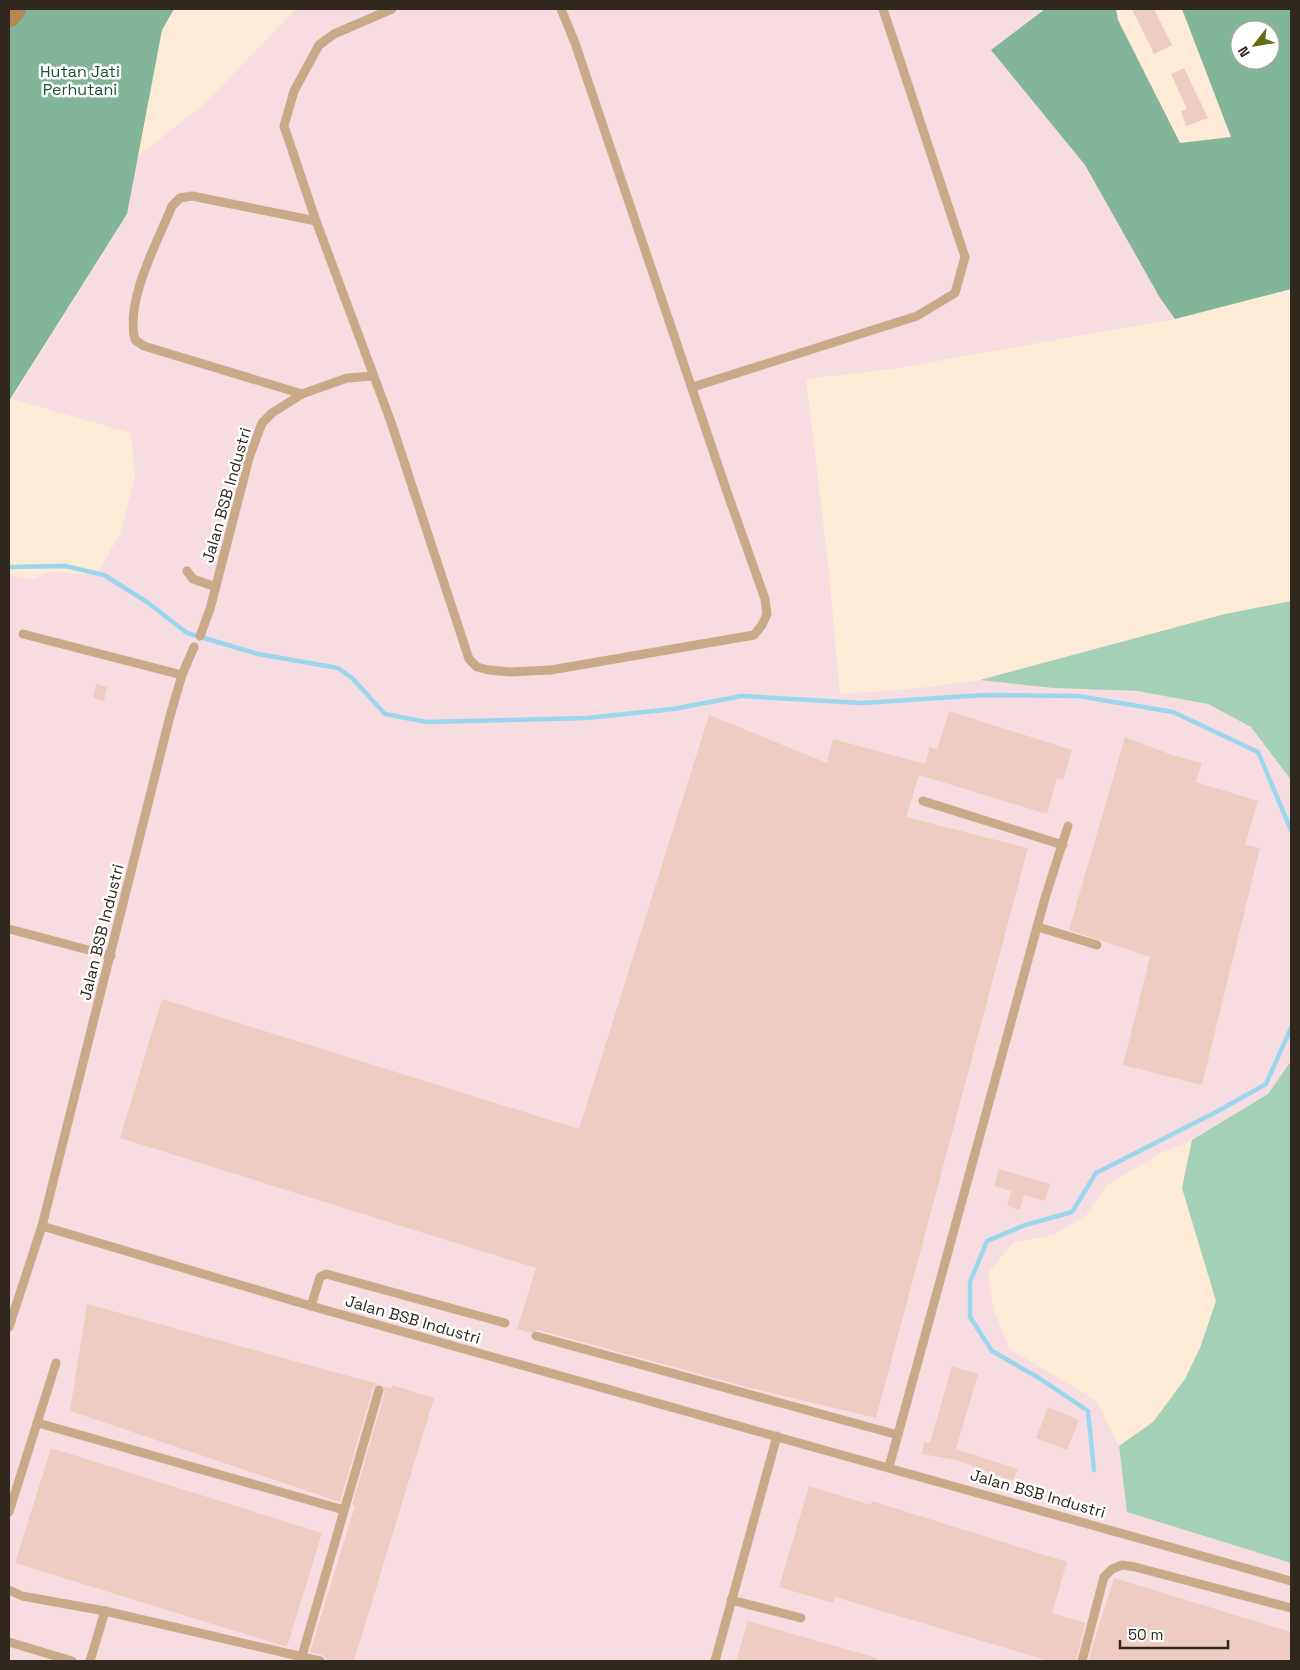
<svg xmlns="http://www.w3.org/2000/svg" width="1300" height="1670" viewBox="0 0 1300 1670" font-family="'Space Grotesk',sans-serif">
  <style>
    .industrial { fill: #f7dde2 }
    .green { fill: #a4d0b7 }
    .forest { fill: #82b599; fill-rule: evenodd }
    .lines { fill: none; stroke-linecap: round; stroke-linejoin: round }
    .stream { stroke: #9cd5ee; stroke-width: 4.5 }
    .building { fill: #efccc1 }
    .service { stroke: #caa989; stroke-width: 9 }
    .secondary { stroke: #b68656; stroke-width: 24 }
    .labels { text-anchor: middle; stroke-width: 5; stroke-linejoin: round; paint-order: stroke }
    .park-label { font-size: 16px; fill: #165438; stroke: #fff }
    .street-label { font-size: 16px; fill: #30281e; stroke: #fff }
  </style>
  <rect width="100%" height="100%" fill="#fdebd6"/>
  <polygon class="industrial" points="296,9 1045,9 992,50 1085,165 1160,298 1175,319 892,369 806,379 828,563 840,694 912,689 980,680 1053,688 1137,691 1208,704 1251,727 1291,780 1290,1063 1268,1094 1192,1140 1161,1153 1107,1185 1085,1216 1054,1235 1014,1242 988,1273 994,1310 1010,1349 1097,1401 1119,1446 1127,1512 1291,1563 1291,1661 9,1661 9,575 35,579 48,572 85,574 99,570 120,534 135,478 131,433 12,399 127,214 138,156 204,104"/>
  <g class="green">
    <polygon points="1291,601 1291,780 1251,727 1208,704 1137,691 1053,688 980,680 1225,614"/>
    <polygon points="1291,1061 1291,1563 1127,1512 1119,1446 1153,1422 1185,1379 1200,1348 1216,1301 1182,1188 1192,1140 1268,1094"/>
  </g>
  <g class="forest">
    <polygon points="9,9 174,9 162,30 127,214 9,401"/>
    <path d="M1045,9H1116L1118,20L1180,143L1231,137L1182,9H1291V289L1175,319L1160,298L1085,165L991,50ZM1240,30H1270V60H1240Z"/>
  </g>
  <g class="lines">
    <g class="stream">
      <polyline points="9,567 65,566 104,575 147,602 187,633 258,654 338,668 352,678 385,714 427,722 587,718 673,709 742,696 862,703 985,695 1078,696 1173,712 1258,752 1291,830"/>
      <polyline points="1094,1470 1088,1411 1039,1378 992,1351 970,1317 970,1282 987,1241 1025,1225 1072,1212 1096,1173 1218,1111 1266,1084 1291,1028"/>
    </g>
  </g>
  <g class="building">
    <polygon points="1132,9 1154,9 1172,45 1154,54"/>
    <polygon points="1184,68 1208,118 1186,126 1181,111 1187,109 1171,74"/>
    <polygon points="96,684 107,687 104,701 93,698"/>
    <polygon points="949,711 1072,750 1063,780 1057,778 1047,814 919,775 906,817 1028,848 876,1418 751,1388 538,1330 531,1333 517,1329 536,1268 120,1138 162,999 579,1129 709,715 827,763 833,739 925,764 930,747 937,750"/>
    <polygon points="1125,737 1172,755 1202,763 1196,782 1258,801 1245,845 1260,848 1202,1085 1123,1065 1150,957 1069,930"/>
    <polygon points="999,1169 1050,1184 1045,1201 1024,1195 1020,1210 1007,1206 1011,1191 994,1186"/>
    <polygon points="87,1304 378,1384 373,1388 340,1502 70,1411"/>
    <polygon points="952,1366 978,1374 956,1449 1018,1469 1013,1481 956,1460 922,1454 924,1442 930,1443"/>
    <polygon points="392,1385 434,1398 354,1661 329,1661 322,1655 310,1652 355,1506 352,1505 385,1392 383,1386 392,1388"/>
    <polygon points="1048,1407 1079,1420 1067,1450 1036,1438"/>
    <polygon points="51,1448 322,1533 287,1647 15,1563"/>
    <polygon points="809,1486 871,1505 872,1501 1067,1562 1052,1613 1085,1623 1076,1661 1049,1661 835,1597 833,1603 779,1587"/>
    <polygon points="1114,1578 1291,1632 1291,1661 1088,1661"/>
    <polygon points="748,1621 877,1658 876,1661 736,1661"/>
  </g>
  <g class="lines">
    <g class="service">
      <polyline points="392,9 334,34 319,45 294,91 284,126 316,221 391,422 469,659 477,667 489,670 510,672 551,670 754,635 762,625 767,614 765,599 727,492 575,43 561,9"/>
      <polyline points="693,387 917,316 955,293 965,257 883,9"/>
      <path d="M302,394L144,346L135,340C125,300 157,243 172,206L180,198L192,196L316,221"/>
      <polyline points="187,571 193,579 216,587"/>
      <polyline points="23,634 182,675"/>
      <polyline points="200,636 210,609 249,458 262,423 272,413 302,394 347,378 373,376"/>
      <polyline points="923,801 1063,845"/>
      <polyline points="1038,927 1097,945"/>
      <polyline points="9,929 111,956"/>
      <polyline points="42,1226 311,1306 1291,1581"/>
      <polyline points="311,1306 320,1277 326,1274 505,1323"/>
      <polyline points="9,1327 42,1226 170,716 182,675 194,647"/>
      <polyline points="536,1336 898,1435"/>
      <polyline points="38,1423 344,1510"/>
      <polyline points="889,1467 1045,898 1068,826"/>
      <polyline points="9,1512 56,1363"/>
      <polyline points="9,1590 22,1596 105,1611"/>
      <polyline points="731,1600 801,1618"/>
      <polyline points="9,1642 72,1661"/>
      <polyline points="302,1656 379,1390"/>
      <polyline points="90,1661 105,1611 320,1661"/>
      <polyline points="715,1661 777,1436"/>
      <polyline points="1082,1661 1104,1577 1112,1569 1122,1565 1135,1567 1291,1608"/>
    </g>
    <polyline class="secondary" points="9,15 14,9"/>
  </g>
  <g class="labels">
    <g class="park-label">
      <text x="80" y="77">Hutan Jati<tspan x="80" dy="18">Perhutani</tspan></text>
    </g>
    <g class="street-label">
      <text transform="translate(226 495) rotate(-74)" y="6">Jalan BSB Industri</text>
      <text transform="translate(101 932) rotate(-76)" y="6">Jalan BSB Industri</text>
      <text transform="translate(413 1319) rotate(16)" y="6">Jalan BSB Industri</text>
      <text transform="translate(1038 1493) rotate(16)" y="6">Jalan BSB Industri</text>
    </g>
  </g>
  <rect width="1300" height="1670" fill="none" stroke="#30281e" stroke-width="20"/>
  <g transform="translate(1255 45) rotate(239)"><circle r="24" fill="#ffffff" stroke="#aca9a5"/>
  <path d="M0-4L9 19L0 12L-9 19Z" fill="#656c11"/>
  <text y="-8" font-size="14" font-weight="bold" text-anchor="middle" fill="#30281e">N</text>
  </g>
  <path d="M1120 1640v8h108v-8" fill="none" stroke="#30281e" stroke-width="2.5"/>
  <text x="1128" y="1640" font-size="15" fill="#30281e" stroke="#ffffff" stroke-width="4" paint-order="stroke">50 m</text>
</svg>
